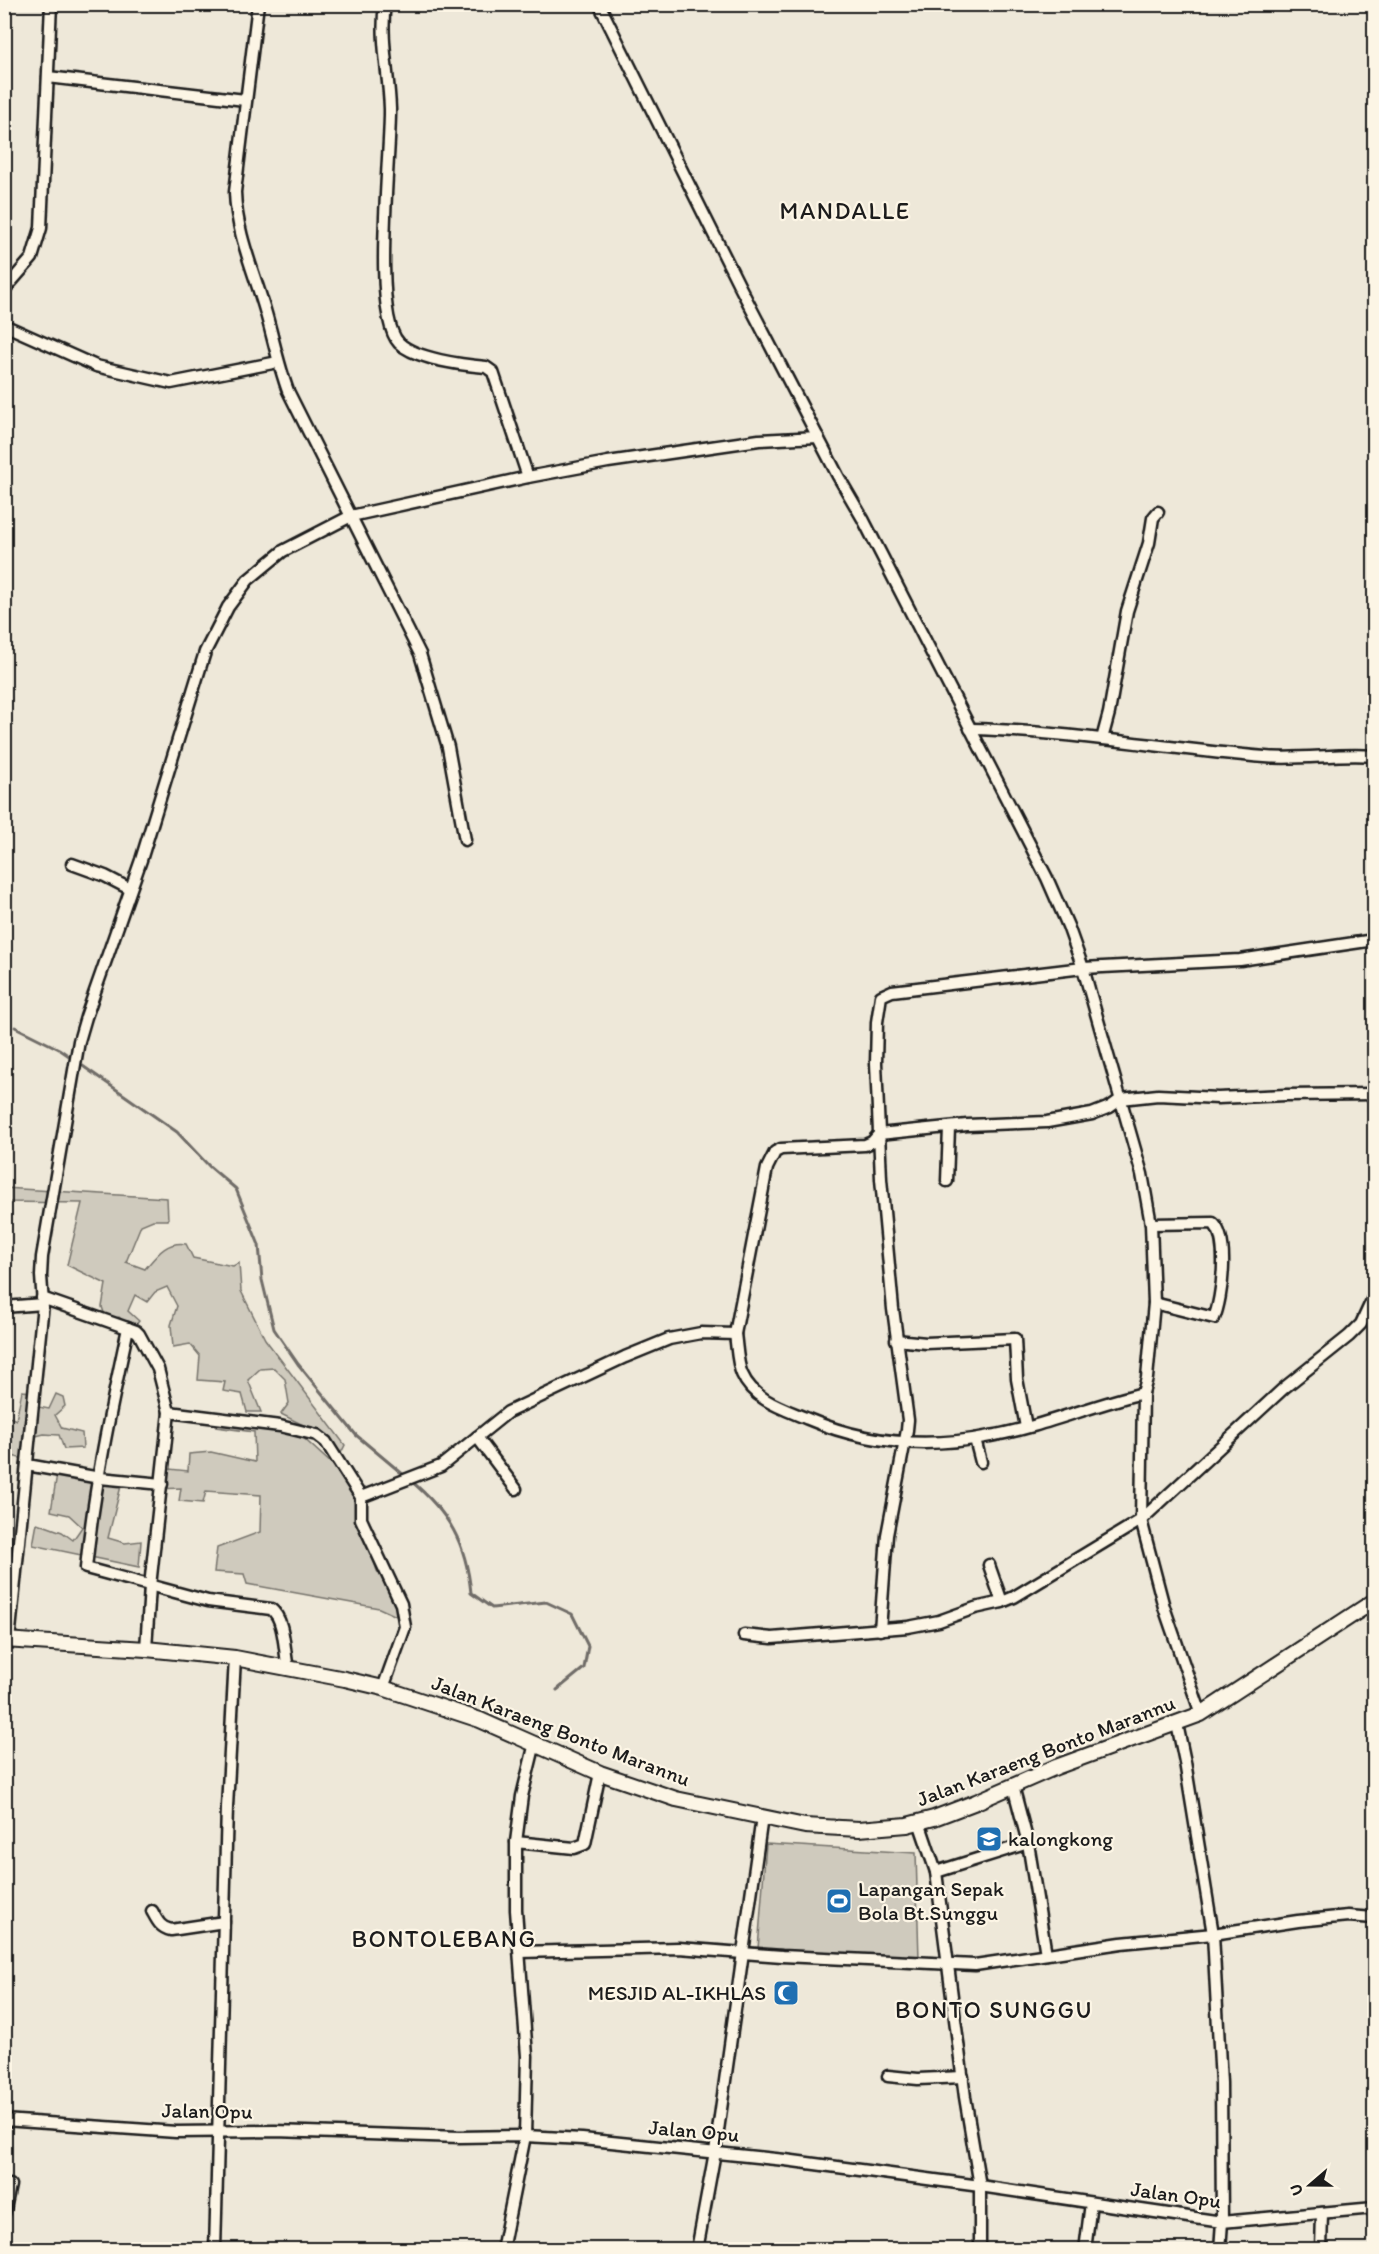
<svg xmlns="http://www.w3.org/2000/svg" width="1379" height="2254" viewBox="0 0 1379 2254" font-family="Itim,sans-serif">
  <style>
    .green { fill: #cfcabd; stroke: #76736c; stroke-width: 1.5 }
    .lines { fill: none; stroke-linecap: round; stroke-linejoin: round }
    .stream { stroke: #6f6c67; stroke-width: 3 }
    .minor-casing { stroke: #1c1c1c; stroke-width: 15 }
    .major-casing { stroke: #1c1c1c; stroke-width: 18 }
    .minor { stroke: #fcf5e5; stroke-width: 10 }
    .major { stroke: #fcf5e5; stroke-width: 14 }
    .labels { text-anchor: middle; stroke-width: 4.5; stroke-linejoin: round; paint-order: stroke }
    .street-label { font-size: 21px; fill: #1c1c1c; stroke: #fcf5e5 }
    .poi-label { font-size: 21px; fill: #1c1c1c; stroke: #fcf5e5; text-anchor: start }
    .quarter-label { font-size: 24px; letter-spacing: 1.5px; fill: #1c1c1c; stroke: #fcf5e5 }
  </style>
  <rect width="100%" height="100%" fill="#eee8d9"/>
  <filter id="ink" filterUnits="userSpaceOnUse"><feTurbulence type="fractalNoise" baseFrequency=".0167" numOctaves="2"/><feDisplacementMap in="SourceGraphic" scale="12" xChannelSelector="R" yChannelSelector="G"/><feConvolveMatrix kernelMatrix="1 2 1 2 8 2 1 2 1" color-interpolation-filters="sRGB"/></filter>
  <g filter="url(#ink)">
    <g class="green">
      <path d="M4,1188L167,1198L168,1220H153L141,1225L126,1262L145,1269C157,1255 166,1241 186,1244L193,1258L233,1266L239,1263L241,1291L265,1339L345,1445L340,1455L311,1429L281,1414L289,1403L285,1379L274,1368L260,1369L248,1380L261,1412H247L242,1394L223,1391L225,1382L198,1380L200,1356L190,1344L173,1347L171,1325L177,1306L167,1287L155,1292L147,1302L135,1295L128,1311L139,1321L132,1329L119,1317L107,1321L102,1307L106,1284L67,1265L82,1203L5,1202Z"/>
      <polygon points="22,1391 33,1392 33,1406 49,1409 56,1394 63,1397 65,1406 55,1415 62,1428 82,1433 83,1448 64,1449 59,1435 44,1434 24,1439 22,1449 34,1462 5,1454 5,1415 16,1420"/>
      <polygon points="219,1416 299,1434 358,1488 353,1497 377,1571 395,1595 405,1620 379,1608 247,1584 244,1574 214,1572 217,1548 260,1532 261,1495 206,1491 203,1503 179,1501 181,1488 157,1489 160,1468 188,1471 189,1454 211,1452 255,1462 254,1432 216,1427"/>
      <polygon points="57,1474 121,1486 108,1538 125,1543 141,1541 139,1567 33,1545 37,1523 62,1532 73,1540 82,1527 69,1515 51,1511"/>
      <polygon points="766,1844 916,1853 919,1960 758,1949"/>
    </g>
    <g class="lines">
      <g class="stream">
        <polyline points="15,1027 59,1049 72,1058"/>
        <polyline points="77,1062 177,1132 209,1166 236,1189 259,1245 262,1280 274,1329 298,1364 356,1435 405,1476"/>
        <path d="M410,1480C449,1513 466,1542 471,1593L492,1608L546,1602L572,1614L588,1646L584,1668L557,1690"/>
      </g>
      <g class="minor-casing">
        <g id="minor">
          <path d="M258,4L235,192C236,232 254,272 265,310C273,337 278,364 288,391L420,654L448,747L465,840"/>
          <path d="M385,4C380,39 389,74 390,109C391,153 371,314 399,343C416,359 463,365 486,367L493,372L528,477"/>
          <polyline points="599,4 739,285 838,476 863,519 1047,878 1068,926 1083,968 1142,1174 1151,1224 1154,1303 1147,1378 1143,1393 1141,1520 1164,1607 1201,1714"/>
          <polyline points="48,77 245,100"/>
          <polyline points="4,290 32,258 41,228 51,4"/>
          <polyline points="4,325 96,366 171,383 278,362"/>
          <path d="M970,729C1069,731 1166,749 1265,757C1302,760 1338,753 1374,756"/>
          <polyline points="1102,739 1109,713 1127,611 1149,543 1153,518 1158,512"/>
          <polyline points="72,864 105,876 130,889"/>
          <polyline points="947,1181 949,1128"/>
          <path d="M1151,1224L1213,1223C1230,1238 1222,1299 1214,1318L1154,1303"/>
          <polyline points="42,1298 136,1331 139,1334 158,1369 169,1412 280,1426 317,1435 326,1442 361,1497 361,1519 401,1604 405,1627 383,1688"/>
          <polyline points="4,1307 43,1304"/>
          <path d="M128,1328C111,1407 94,1488 86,1568L208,1601L271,1609C285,1619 284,1651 288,1668"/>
          <path d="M735,1334C737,1347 737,1363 742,1374C753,1400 784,1409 808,1419C867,1444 927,1449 990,1436C1042,1427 1092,1405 1143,1393"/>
          <polyline points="896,1340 926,1343 1015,1339 1017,1379 1026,1427"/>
          <polyline points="477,1437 516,1489"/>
          <polyline points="975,1439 981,1462"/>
          <polyline points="27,1465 100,1478 162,1484"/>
          <polyline points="361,1497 441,1466 508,1412 625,1357 669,1339 701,1333 735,1334 767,1168 775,1152 781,1149 865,1145 872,1142 879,1134 967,1125 1047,1122 1092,1114 1110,1107 1121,1099 1158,1095 1218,1098 1286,1095 1374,1094"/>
          <polyline points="989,1565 1002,1602"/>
          <polyline points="880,1630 887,1535 907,1430 908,1420 893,1309 881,1179 876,1063 877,1022 881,996 892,991 1083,968 1240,960 1374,940"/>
          <polyline points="744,1635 772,1638 908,1627 939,1621 975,1608 1002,1602 1014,1597 1141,1520 1284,1388 1349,1336 1361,1324 1374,1296"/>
          <polyline points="9,1641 43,1304 41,1276 42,1257 79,1041 86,1017 141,860 205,652 228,607 248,580 283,551 351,516 528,477 608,462 759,440 818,437"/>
          <polyline points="146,1649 150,1586 169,1412"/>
          <polyline points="1177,1724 1185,1762 1213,1934 1221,2083 1222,2222 1220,2250"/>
          <polyline points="1013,1786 1028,1843 1046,1954"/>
          <polyline points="919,1822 936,1872 965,2097 980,2186 980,2250"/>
          <polyline points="516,1842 522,1796 535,1743"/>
          <polyline points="936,1872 1028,1843"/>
          <path d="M152,1911C157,1920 160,1928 171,1930L224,1922"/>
          <polyline points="520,1952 679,1948 782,1956 975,1965 1121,1943 1213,1934 1298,1921 1348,1916 1374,1918"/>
          <polyline points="888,2076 918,2079 963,2077"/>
          <polyline points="4,2120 176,2132 275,2131 460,2137 525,2136 582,2139 785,2160 980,2186 1222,2222 1374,2208"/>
          <polyline points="4,2214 10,2185"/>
          <polyline points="215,2250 227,1807 235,1658"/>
          <polyline points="502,2250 525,2136 527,2056 516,1910 516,1842 574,1848 585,1844 600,1773"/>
          <polyline points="697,2250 715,2152 762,1817"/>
          <polyline points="1085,2250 1091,2203"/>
          <polyline points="1321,2250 1322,2213"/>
        </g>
      </g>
      <g class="major-casing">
        <polyline id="major" points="4,1640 146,1649 235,1658 345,1679 383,1688 480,1720 600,1773 676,1799 805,1826 859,1829 907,1825 934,1818 976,1802 1056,1767 1201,1714 1374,1601"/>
      </g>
      <use href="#minor" class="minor"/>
      <use href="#major" class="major"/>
    </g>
  </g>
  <defs>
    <g id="school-square" transform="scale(1.35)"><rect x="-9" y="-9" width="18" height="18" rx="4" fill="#1f6fb2" stroke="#fcf5e5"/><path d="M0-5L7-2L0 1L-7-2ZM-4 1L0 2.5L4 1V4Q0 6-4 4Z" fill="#fff"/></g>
    <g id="stadium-square" transform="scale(1.35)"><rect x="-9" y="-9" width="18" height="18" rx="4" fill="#1f6fb2" stroke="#fcf5e5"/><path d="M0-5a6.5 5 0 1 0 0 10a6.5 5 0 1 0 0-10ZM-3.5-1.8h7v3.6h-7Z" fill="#fff"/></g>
    <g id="mosque-square" transform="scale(1.35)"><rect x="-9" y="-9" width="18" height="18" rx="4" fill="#1f6fb2" stroke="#fcf5e5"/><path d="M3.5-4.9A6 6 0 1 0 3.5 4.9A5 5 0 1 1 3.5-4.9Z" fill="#fff"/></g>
  </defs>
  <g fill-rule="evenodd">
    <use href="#school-square" x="989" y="1839"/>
    <use href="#stadium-square" x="839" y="1901"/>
    <use href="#mosque-square" x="786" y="1993"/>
  </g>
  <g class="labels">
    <g class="street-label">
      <text transform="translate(561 1731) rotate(21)" y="7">Jalan Karaeng Bonto Marannu</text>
      <text transform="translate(1046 1751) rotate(-21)" y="7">Jalan Karaeng Bonto Marannu</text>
      <text transform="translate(207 2111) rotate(1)" y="7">Jalan Opu</text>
      <text transform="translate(694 2131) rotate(5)" y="7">Jalan Opu</text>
      <text transform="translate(1176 2195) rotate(8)" y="7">Jalan Opu</text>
    </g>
    <g class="poi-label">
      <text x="1008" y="1846">kalongkong</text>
      <text x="858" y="1896">Lapangan Sepak<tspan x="858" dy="24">Bola Bt.Sunggu</tspan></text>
      <text x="766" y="2000" text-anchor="end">MESJID AL-IKHLAS</text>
    </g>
    <g class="quarter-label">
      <text x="845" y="219">MANDALLE</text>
      <text x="444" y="1947">BONTOLEBANG</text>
      <text x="994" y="2018">BONTO SUNGGU</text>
    </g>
  </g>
  <rect width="1379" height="2254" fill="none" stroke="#fcf5e5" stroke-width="24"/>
  <rect x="12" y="12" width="1355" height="2230" fill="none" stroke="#1c1c1c" stroke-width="2" filter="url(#ink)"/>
  <g transform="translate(1310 2185) rotate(250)" stroke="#fcf5e5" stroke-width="4.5" paint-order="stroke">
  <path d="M0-4.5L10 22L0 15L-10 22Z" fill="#1c1c1c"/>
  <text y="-9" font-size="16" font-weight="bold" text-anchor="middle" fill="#1c1c1c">U</text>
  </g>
</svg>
